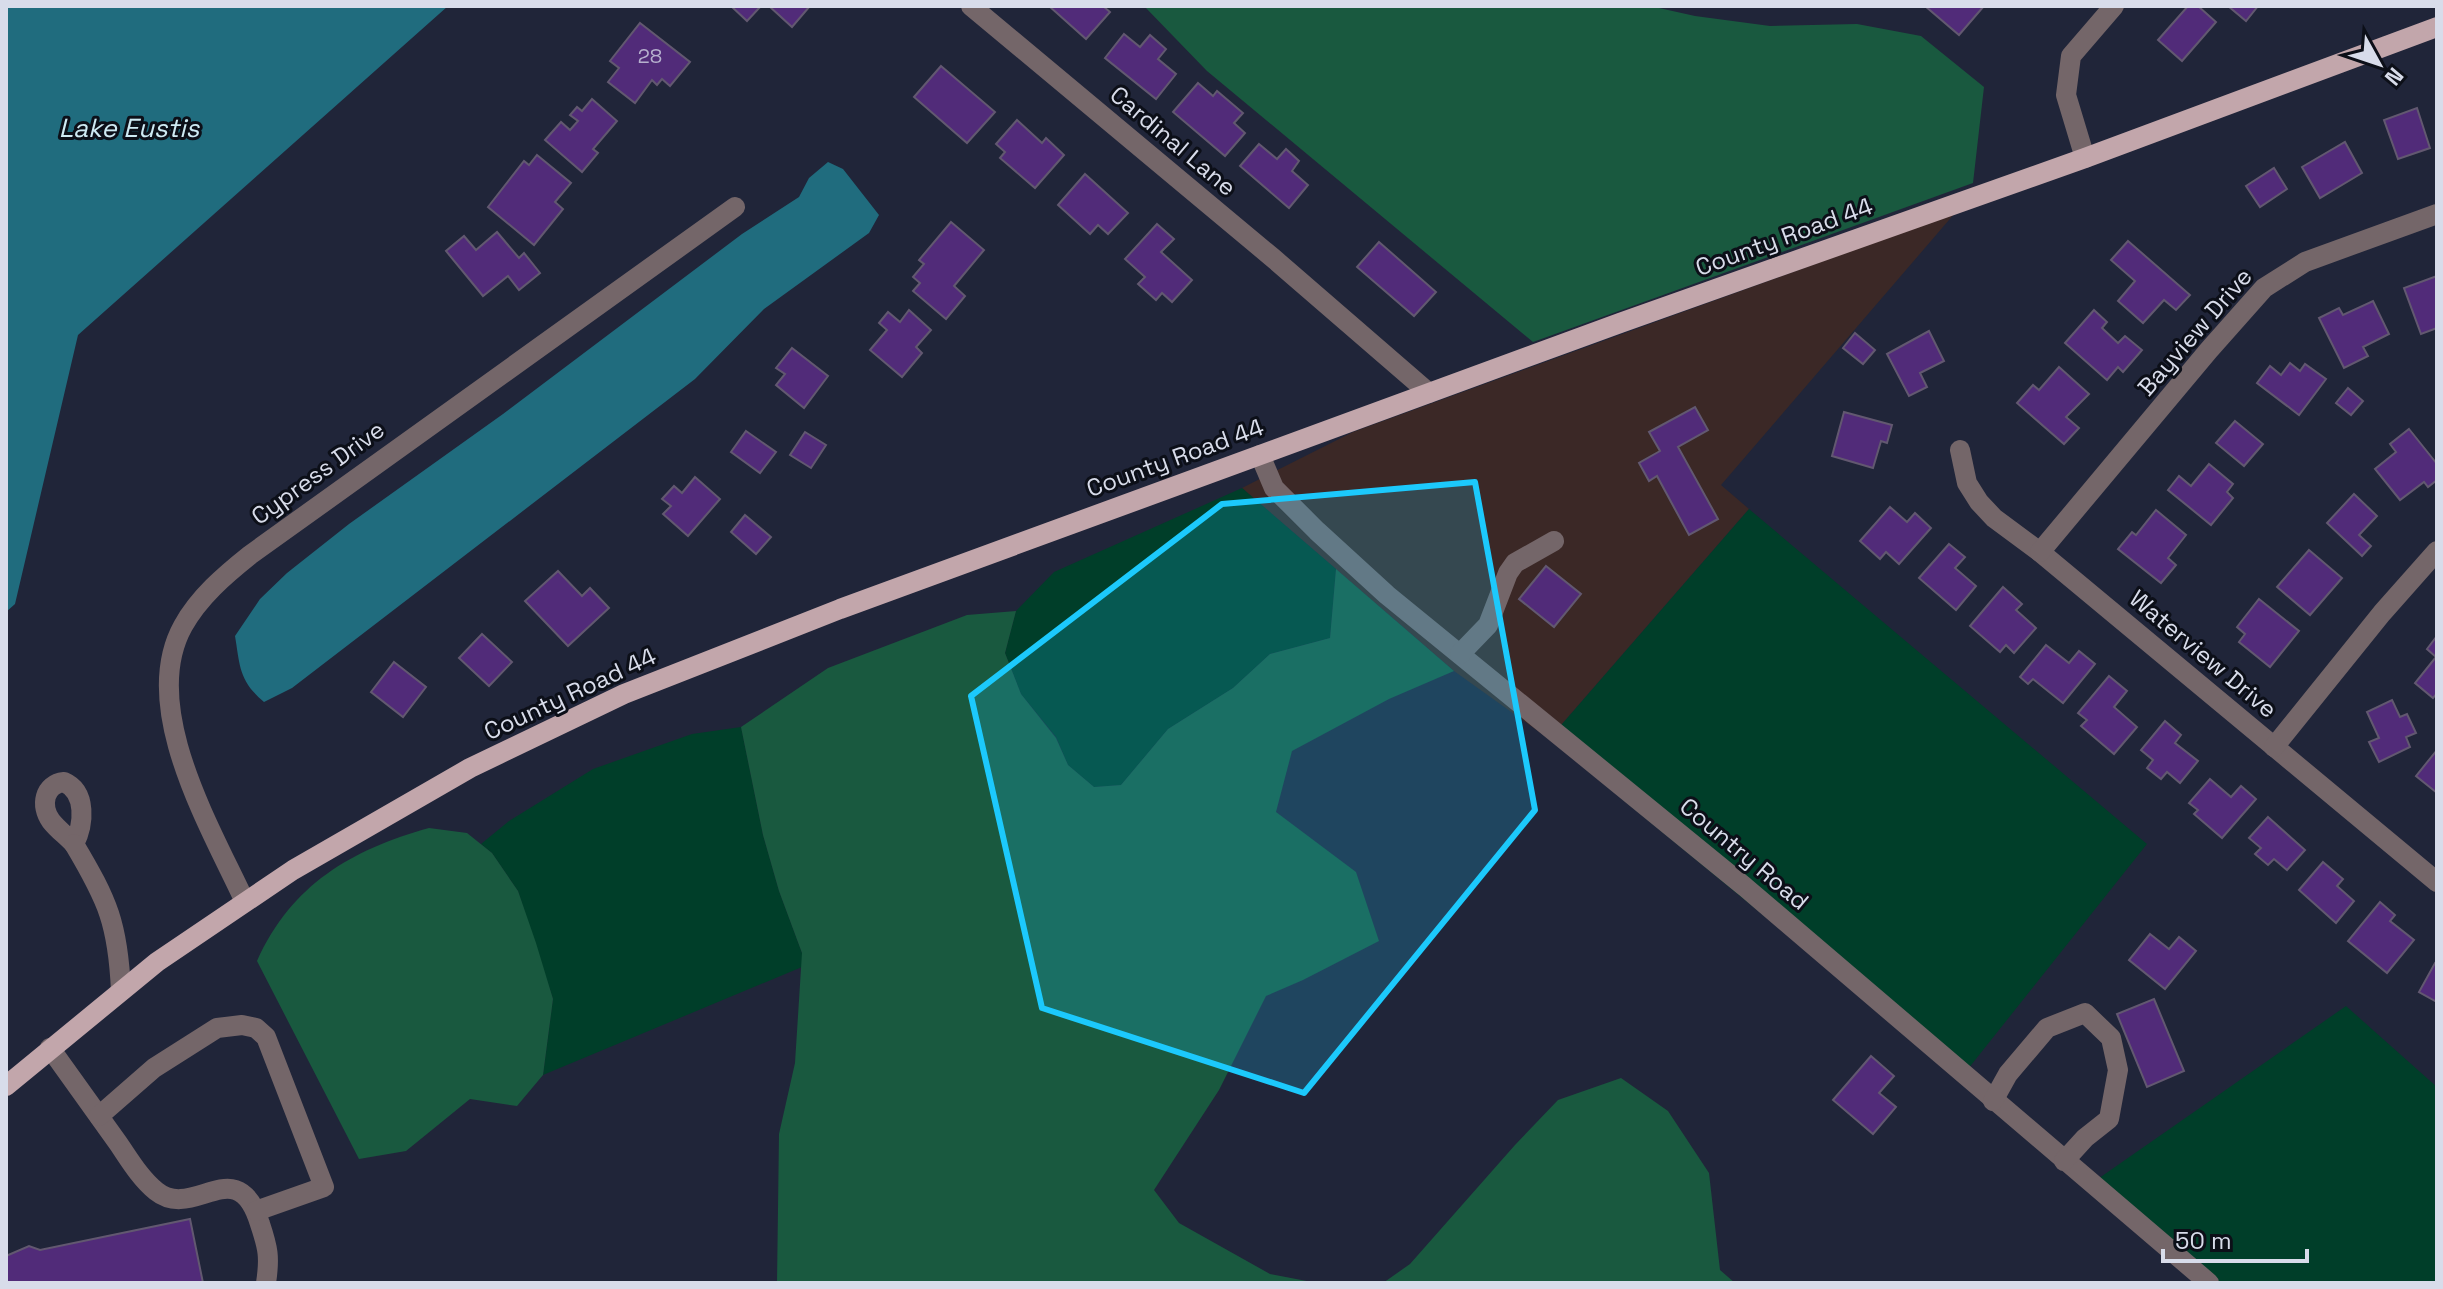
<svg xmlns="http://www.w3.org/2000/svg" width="2443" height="1289" viewBox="0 0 2443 1289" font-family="'Space Grotesk',sans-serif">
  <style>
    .commercial { fill: #3b2826 }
    .green { fill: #003e29 }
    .forest { fill: #19593f }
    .water { fill: #206c7e }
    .building { fill: #512b79; stroke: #625870; stroke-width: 2 }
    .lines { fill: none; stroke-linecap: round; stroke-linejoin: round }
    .minor { stroke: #746669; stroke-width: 20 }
    .major { stroke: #c2a6ab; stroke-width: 20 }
    .marked { fill: #1cc9fc; fill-opacity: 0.2; stroke: #1cc9fc; stroke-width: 6; stroke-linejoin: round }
    .labels { text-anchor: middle; stroke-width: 6; stroke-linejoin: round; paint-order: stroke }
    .number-label { font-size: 20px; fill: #b6b0ce }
    .street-label { font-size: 24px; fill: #d8dcea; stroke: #0c0f18 }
    .water-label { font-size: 26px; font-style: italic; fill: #ceeaf3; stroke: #0c0f18 }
  </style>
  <rect width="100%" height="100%" fill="#202539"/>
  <polygon class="commercial" points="1955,213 1721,485 1749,509 1549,739 1454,671 1242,488 1353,432"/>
  <g class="green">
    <polygon points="1242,488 1336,569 1330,638 1270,654 1233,688 1168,729 1121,785 1094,787 1068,765 1056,737 1021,694 1005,653 1016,611 1054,572"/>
    <polygon points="1749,509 2147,844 1964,1074 1831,971 1549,739"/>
    <polygon points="741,727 763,835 779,891 802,953 802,967 543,1075 553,999 518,891 492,853 481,844 509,821 593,769 692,734"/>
    <polygon points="2346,1006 2437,1087 2437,1283 2214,1283 2092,1183"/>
  </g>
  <g class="forest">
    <polygon points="1144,6 1650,6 1695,16 1770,26 1857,24 1921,36 1984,87 1973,183 1533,342 1207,71"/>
    <polygon points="1336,569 1454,671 1389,699 1292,751 1276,812 1356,872 1379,941 1303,980 1266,996 1219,1090 1154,1190 1179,1223 1270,1274 1317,1283 777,1283 779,1134 795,1063 802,953 779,891 763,835 741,727 828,668 967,615 1016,611 1005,653 1021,694 1056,738 1068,765 1094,787 1121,785 1168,729 1233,688 1270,654 1330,638"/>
    <path d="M429,828L467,833L492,853L518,891L536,943L553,999L543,1075L517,1106L470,1099L406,1151L359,1159L257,961C292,884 351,850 429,828Z"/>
    <polygon points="1621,1078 1668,1111 1709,1173 1720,1270 1735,1283 1383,1283 1410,1264 1515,1145 1558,1100"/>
  </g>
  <g class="water">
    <polygon points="6,6 448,6 78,335 15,604 6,612"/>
    <path d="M828,162L843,169L879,215L869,233L764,309L695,379L292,688L264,702C239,681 240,666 235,636L260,599L287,573L349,524L503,414L742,234L799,197L809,178Z"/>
  </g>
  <g class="building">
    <polygon points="731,6 761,6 747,21"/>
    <polygon points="769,6 810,6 792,27"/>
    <polygon points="1049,6 1103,6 1110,12 1086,39"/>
    <polygon points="1925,6 1984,6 1959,35"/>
    <polygon points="2188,6 2198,6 2216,22 2182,61 2158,40"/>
    <polygon points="2228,6 2258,6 2246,21"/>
    <polygon points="640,23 690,62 670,86 662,79 657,85 652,80 635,103 608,82 619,68 610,61"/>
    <polygon points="1124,34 1140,47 1150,35 1166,49 1158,59 1176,74 1156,99 1105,58"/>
    <polygon points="941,66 995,112 967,143 914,97"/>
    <polygon points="1198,83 1213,96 1217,91 1243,113 1234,123 1245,133 1225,156 1173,112"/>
    <polygon points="592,99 617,121 593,149 598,153 582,172 545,140 561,122 570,130 578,121 570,115 577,107 582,111"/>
    <polygon points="2417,108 2430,148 2398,159 2384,120"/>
    <polygon points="1017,120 1042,143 1046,138 1064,155 1035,188 1000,158 1005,152 996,144"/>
    <polygon points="2345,142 2362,173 2320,198 2302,167"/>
    <polygon points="1259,144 1277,159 1286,149 1299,161 1292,171 1308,185 1289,208 1240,166"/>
    <polygon points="537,155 571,183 555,202 563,209 534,245 488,207 524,161 529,165"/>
    <polygon points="2274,168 2287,189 2260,207 2246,186"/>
    <polygon points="1085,174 1128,213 1108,234 1098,225 1090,234 1058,205"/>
    <polygon points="951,222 984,250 954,286 965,296 946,319 913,291 920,283 913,277 924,264 919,260"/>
    <polygon points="1157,224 1174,239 1161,252 1192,280 1172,302 1162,293 1156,300 1138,284 1145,277 1125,259"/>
    <polygon points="497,232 519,258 524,253 540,273 519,290 508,276 483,296 446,251 464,236 476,250"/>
    <polygon points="2128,241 2190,295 2176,310 2164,300 2143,323 2118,301 2135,281 2111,260"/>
    <polygon points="1379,242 1436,292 1414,316 1357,267"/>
    <polygon points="2437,276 2437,328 2421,334 2404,288"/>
    <polygon points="2373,301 2389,334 2363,347 2368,356 2344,368 2319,318 2339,308 2343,315"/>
    <polygon points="909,310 931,330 916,347 922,353 902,377 870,350 887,330 879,323 888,312 900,322"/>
    <polygon points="2094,310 2107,322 2102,328 2118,343 2125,336 2142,350 2123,372 2118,367 2107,380 2065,343"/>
    <polygon points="1929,331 1944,361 1920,373 1927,387 1909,396 1887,354"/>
    <polygon points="1855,333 1875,350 1863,364 1843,348"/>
    <polygon points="792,348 828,376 804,408 776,385 785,374 776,368"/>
    <polygon points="2290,363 2300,371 2305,364 2326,379 2299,415 2257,383 2270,366 2281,375"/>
    <polygon points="2059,367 2089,394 2066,417 2079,428 2064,444 2017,403 2033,385 2039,390"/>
    <polygon points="2348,388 2363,401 2351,415 2336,403"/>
    <polygon points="1695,407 1708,430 1678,447 1718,519 1689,535 1657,476 1649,481 1639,463 1660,451 1649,432"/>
    <polygon points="1844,412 1892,425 1887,443 1881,441 1873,468 1832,456"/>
    <polygon points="2235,421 2263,444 2244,466 2216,443"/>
    <polygon points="2409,429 2437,464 2437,480 2428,487 2424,482 2400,500 2375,469 2396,452 2390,444"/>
    <polygon points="746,431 776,452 760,473 731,452"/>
    <polygon points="805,432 826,445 811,468 790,455"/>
    <polygon points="2209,464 2233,484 2227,492 2233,498 2211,525 2168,490 2179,476 2191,486"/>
    <polygon points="695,477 720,499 688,536 663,514 671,506 662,499 674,486 682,493"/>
    <polygon points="2354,494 2377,516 2359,535 2371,546 2362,556 2327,523"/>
    <polygon points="1890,507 1907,522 1915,513 1931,528 1899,564 1886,552 1880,559 1860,541"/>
    <polygon points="2156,510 2186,535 2168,558 2176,565 2161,583 2118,549 2132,532 2136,535"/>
    <polygon points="745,515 771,537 756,554 731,532"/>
    <polygon points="1949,544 1965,557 1955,568 1976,586 1956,610 1919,578"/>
    <polygon points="2309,550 2342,578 2310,615 2277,587"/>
    <polygon points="1546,566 1581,594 1554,627 1519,599"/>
    <polygon points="558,571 582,596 590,588 609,608 568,646 525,601"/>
    <polygon points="2003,587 2022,604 2016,610 2036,628 2014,653 2006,645 2000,652 1970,626"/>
    <polygon points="2259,599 2299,631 2270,667 2239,642 2245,634 2237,627"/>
    <polygon points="482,634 512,662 489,686 459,658"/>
    <polygon points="2437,636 2437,693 2433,698 2415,683 2436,657 2427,649"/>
    <polygon points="2046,645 2069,663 2079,651 2095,664 2063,703 2033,679 2028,684 2020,677"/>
    <polygon points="394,662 426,687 403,717 371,692"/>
    <polygon points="2109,676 2127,691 2114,707 2137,727 2114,754 2081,726 2087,720 2078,713"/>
    <polygon points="2392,700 2400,717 2407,714 2416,733 2406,737 2410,747 2379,762 2369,742 2379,738 2367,712"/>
    <polygon points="2165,721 2181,735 2175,743 2198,761 2180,783 2167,772 2161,779 2147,768 2153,760 2141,750"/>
    <polygon points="2437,750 2437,793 2416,776"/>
    <polygon points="2210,779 2231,797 2241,786 2256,799 2222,838 2194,814 2198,810 2189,803"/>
    <polygon points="2268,817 2305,850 2287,870 2274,859 2268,865 2255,854 2261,848 2249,838"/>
    <polygon points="2323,862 2343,879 2337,886 2354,901 2336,923 2299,890"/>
    <polygon points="2380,902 2395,915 2390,921 2414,940 2387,973 2348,941"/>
    <polygon points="2150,934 2169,949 2179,937 2196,951 2165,989 2129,960"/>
    <polygon points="2435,963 2437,964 2437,1002 2419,992"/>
    <polygon points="2154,999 2184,1071 2147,1087 2117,1014"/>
    <polygon points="1871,1056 1894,1076 1879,1093 1896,1107 1873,1134 1833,1100"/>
    <polygon points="190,1219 203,1283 6,1283 6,1256 29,1246 40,1250"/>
  </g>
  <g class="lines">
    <g class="minor">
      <polyline points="971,6 1273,258 1429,393"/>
      <polyline points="2085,158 2066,95 2071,56 2114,6"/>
      <polyline points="1960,450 1967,483 1979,502 1994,518 2040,552 2437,882"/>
      <polyline points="1260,455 1274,488 1317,531 1387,595 1745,887 2209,1283"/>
      <polyline points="2040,552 2209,350 2264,288 2305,262 2437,214"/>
      <polyline points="1460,654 1488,625 1508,573 1515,563 1554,541"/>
      <polyline points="2274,747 2382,613 2437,551"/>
      <path d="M64,782C87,792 84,825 74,844C67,836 58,830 51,821C40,806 44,784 64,782Z"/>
      <path d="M74,844C108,901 118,924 121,991"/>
      <path d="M245,902C211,828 138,707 183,626C199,597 225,575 250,555L735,207"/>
      <path d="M50,1048C73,1080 95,1111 118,1143C129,1159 140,1178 156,1191C194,1222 237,1149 260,1224C268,1248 270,1257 266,1283"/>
      <polyline points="1993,1101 2008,1074 2047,1028 2085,1013 2111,1038 2118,1070 2109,1119 2085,1138 2064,1161"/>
      <polyline points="99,1116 154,1068 217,1028 242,1025 256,1028 266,1037 324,1187 256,1211"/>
    </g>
    <polyline class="major" points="6,1086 157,962 293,870 470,768 624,694 840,609 1620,323 2085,158 2437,27"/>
  </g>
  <path class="marked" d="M1475,482L1535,810L1304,1093L1042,1008L971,696L1222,504Z"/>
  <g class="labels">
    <g class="number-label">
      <text x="650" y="63">28</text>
    </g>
    <g class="street-label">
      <text transform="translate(1173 141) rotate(40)" y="8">Cardinal Lane</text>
      <text transform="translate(1784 237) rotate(-20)" y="8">County Road 44</text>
      <text transform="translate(2195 332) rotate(-49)" y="8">Bayview Drive</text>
      <text transform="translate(1175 458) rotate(-20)" y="8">County Road 44</text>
      <text transform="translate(318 473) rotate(-36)" y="8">Cypress Drive</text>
      <text transform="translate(2203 654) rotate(40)" y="8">Waterview Drive</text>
      <text transform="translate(570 694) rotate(-25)" y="8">County Road 44</text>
      <text transform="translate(1744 854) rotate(40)" y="8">Country Road</text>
    </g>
    <g class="water-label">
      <text x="129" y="137">Lake Eustis</text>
    </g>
  </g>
  <rect width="2443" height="1289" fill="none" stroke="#d8dcea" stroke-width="16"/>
  <g transform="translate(2379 64) rotate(130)" stroke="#0c0f18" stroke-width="6" paint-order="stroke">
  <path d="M0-6L14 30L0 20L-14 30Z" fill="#d8dcea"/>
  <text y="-12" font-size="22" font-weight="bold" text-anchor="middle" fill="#d8dcea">N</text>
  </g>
  <path d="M2163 1249v12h144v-12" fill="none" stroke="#d8dcea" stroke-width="4"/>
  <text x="2175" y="1249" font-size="24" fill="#d8dcea" stroke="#0c0f18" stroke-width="6" paint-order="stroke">50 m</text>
</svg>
